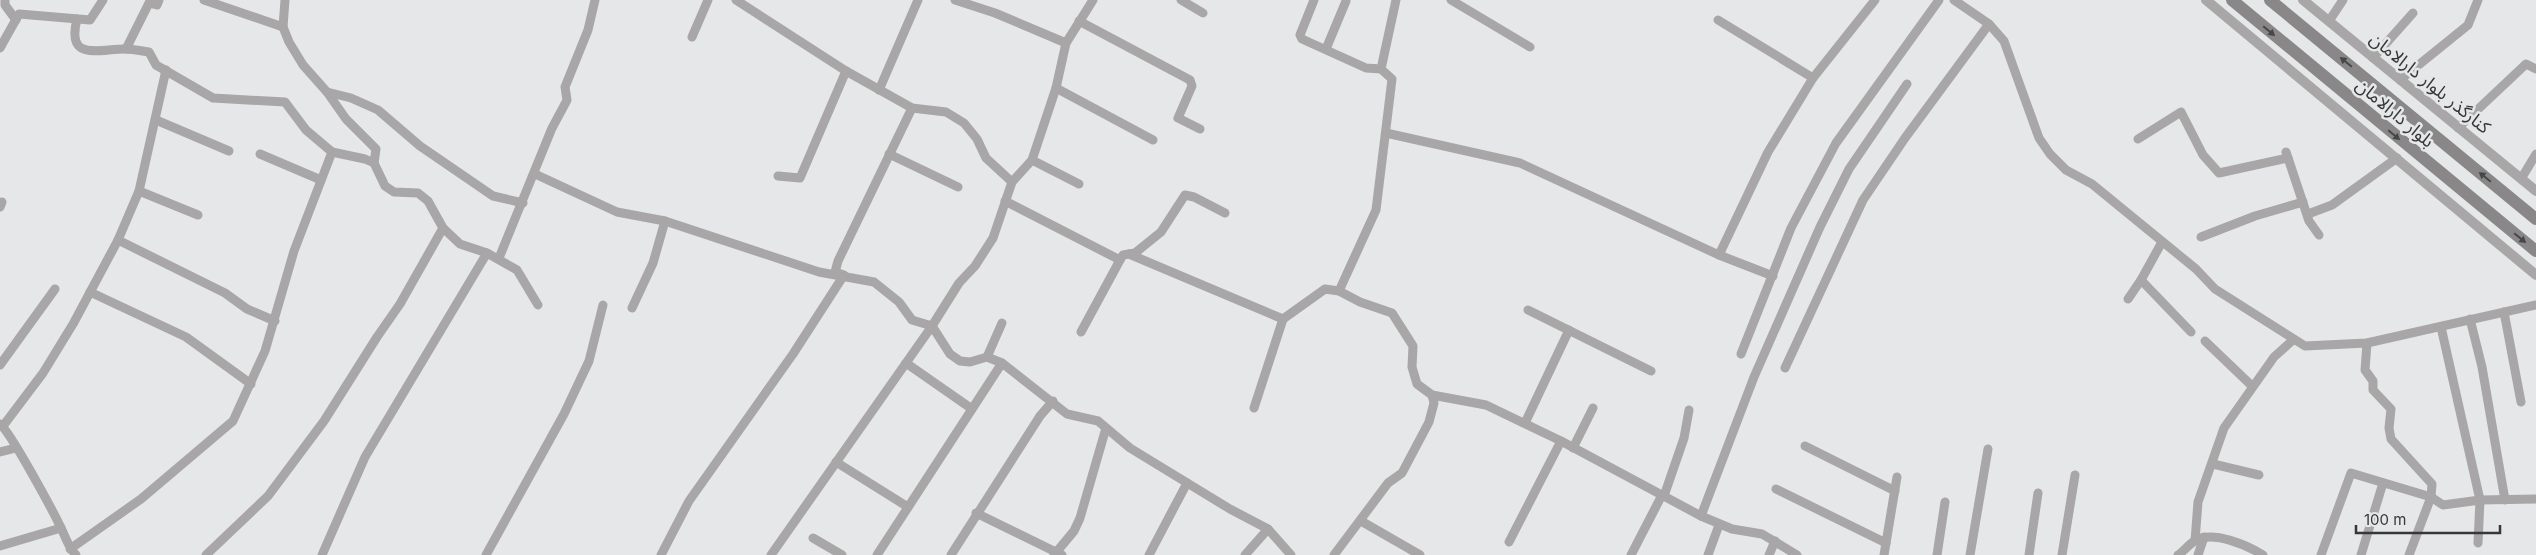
<svg xmlns="http://www.w3.org/2000/svg" width="2536" height="555" viewBox="0 0 2536 555" font-family="Inter,'Noto Sans Arabic',sans-serif">
  <style>
    .lines { fill: none; stroke-linecap: round; stroke-linejoin: round }
    .minor { stroke: #a8a6a7; stroke-width: 9 }
    .tertiary { stroke: #a8a6a7; stroke-width: 10 }
    .secondary { stroke: #898788; stroke-width: 12 }
    .oneway { fill: #474748 }
    .labels { text-anchor: middle; stroke-width: 5; stroke-linejoin: round; paint-order: stroke }
    .street-label { font-size: 18px; fill: #373738; stroke: #e5e7e9 }
  </style>
  <rect width="100%" height="100%" fill="#e5e7e9"/>
  <g class="lines">
    <g class="minor">
      <polyline points="5,0 5,5 16,20"/>
      <polyline points="204,0 283,27"/>
      <polyline points="285,0 283,27 289,42 303,65 327,92 346,119 376,149 374,163"/>
      <polyline points="736,0 846,71 912,108 946,112 964,123 977,139 986,158 1012,182"/>
      <polyline points="955,0 995,13 1066,43"/>
      <polyline points="1181,0 1203,13"/>
      <polyline points="1314,0 1300,35 1302,39 1366,68 1381,69"/>
      <polyline points="1451,0 1530,47"/>
      <polyline points="1954,0 1989,24 2004,41 2039,138 2050,154 2066,170 2092,184 2196,269 2215,289 2305,346 2367,343 2536,305"/>
      <path d="M77,19C66,62 98,49 125,49C133,49 141,51 149,52L156,65L213,98L285,102L306,130L332,152L365,159L374,163L385,186L394,192L418,193L428,201L443,228L460,244L487,253L517,270L538,305"/>
      <polyline points="1718,20 1813,78"/>
      <polyline points="1079,21 1190,80 1192,86 1178,118 1200,129"/>
      <polyline points="2329,21 2343,0"/>
      <polyline points="692,37 708,0"/>
      <polyline points="0,48 19,14 90,20 103,0"/>
      <polyline points="126,49 149,3 157,5 159,0"/>
      <polyline points="1326,49 1346,1"/>
      <polyline points="2373,58 2413,13"/>
      <polyline points="2400,80 2468,25 2478,0"/>
      <polyline points="1056,88 1153,140"/>
      <polyline points="879,90 918,0"/>
      <polyline points="327,92 351,98 378,110 420,146 493,196 523,203"/>
      <polyline points="156,120 229,151"/>
      <polyline points="2458,128 2526,64 2536,69"/>
      <polyline points="1386,133 1520,163 1719,255 1773,276"/>
      <polyline points="2138,139 2181,112 2203,155 2219,173 2288,158"/>
      <polyline points="2286,152 2309,221 2319,235"/>
      <polyline points="260,154 321,180"/>
      <polyline points="889,154 958,187"/>
      <polyline points="1032,160 1079,184"/>
      <polyline points="535,174 617,212 665,221 819,272 874,282 899,302 912,320 932,326 950,354 960,361 970,362 987,357 1002,363 1067,414 1098,421 1130,448 1230,509 1268,529 1291,555"/>
      <polyline points="778,176 800,178 846,71"/>
      <polyline points="2521,179 2536,154"/>
      <polyline points="139,191 198,215"/>
      <polyline points="1005,201 1120,260"/>
      <polyline points="0,207 2,202"/>
      <polyline points="2308,214 2332,205 2397,158"/>
      <polyline points="2201,237 2255,216 2303,202"/>
      <polyline points="118,240 225,293 247,309 275,321"/>
      <polyline points="1129,254 1135,253 1161,232 1185,195 1194,197 1225,213"/>
      <polyline points="1719,255 1768,152 1813,78 1875,0"/>
      <polyline points="499,258 552,128 567,100 565,87 588,30 595,0"/>
      <polyline points="2141,280 2191,332"/>
      <polyline points="1339,291 1376,210 1392,79 1381,69 1396,0"/>
      <polyline points="90,292 186,337 251,384"/>
      <polyline points="2128,299 2141,280 2162,242"/>
      <polyline points="632,308 653,263 665,221"/>
      <polyline points="1528,310 1651,371"/>
      <polyline points="2504,312 2521,402"/>
      <polyline points="2470,319 2482,367 2505,500"/>
      <polyline points="2441,327 2480,500 2478,543"/>
      <polyline points="1081,332 1120,260 1123,255 1129,254 1283,319 1325,289 1339,291 1360,302 1392,313 1413,346 1412,367 1417,384 1432,395 1486,405 1561,441 1701,516 1732,529 1762,534 1797,555"/>
      <polyline points="2205,341 2252,386"/>
      <polyline points="2367,343 2365,370 2373,381 2373,390 2391,409 2389,428 2391,439 2432,484 2431,497 2409,555"/>
      <polyline points="1741,354 1791,228 1836,143 1939,0"/>
      <polyline points="987,357 1002,323"/>
      <polyline points="906,363 972,409"/>
      <polyline points="0,365 55,289"/>
      <polyline points="1785,368 1863,200 1905,138 1989,24"/>
      <polyline points="1254,408 1283,319"/>
      <polyline points="1525,423 1569,330"/>
      <path d="M0,424C11,433 53,511 61,528C66,538 68,547 76,555"/>
      <polyline points="3,426 43,373 73,324 118,240 139,191 166,70"/>
      <polyline points="1805,446 1895,491"/>
      <polyline points="1573,448 1593,408"/>
      <polyline points="0,452 16,448"/>
      <polyline points="836,462 908,507"/>
      <polyline points="2213,464 2259,475"/>
      <polyline points="1776,489 1886,543"/>
      <polyline points="1664,496 1684,438 1689,410"/>
      <polyline points="976,513 1062,555"/>
      <polyline points="1701,516 1754,377 1820,227 1849,169 1907,84"/>
      <polyline points="1361,521 1420,555"/>
      <polyline points="813,538 842,555"/>
      <polyline points="2195,541 2198,502 2224,428 2274,357 2293,340"/>
      <polyline points="1509,542 1561,441"/>
      <polyline points="0,546 61,528"/>
      <polyline points="70,549 141,499 233,421 265,351 294,251 332,152"/>
      <polyline points="206,555 268,496 324,421 377,337 400,304 443,228"/>
      <polyline points="322,555 365,457 487,253"/>
      <polyline points="486,555 564,414 589,361 603,305"/>
      <polyline points="661,555 689,501 793,354 844,275 835,272 838,261 912,108"/>
      <polyline points="771,555 932,326 959,283 975,266 993,238 1012,182 1032,160 1056,88 1066,43 1093,0"/>
      <polyline points="877,555 1002,363"/>
      <polyline points="951,555 1040,416 1053,401"/>
      <polyline points="1054,555 1074,531 1080,518 1106,428"/>
      <polyline points="1149,555 1187,483"/>
      <polyline points="1245,555 1268,529"/>
      <polyline points="1334,555 1388,483 1402,473 1429,422 1434,403 1432,395"/>
      <polyline points="1631,555 1662,495"/>
      <polyline points="1708,555 1719,525"/>
      <polyline points="1769,555 1775,541"/>
      <polyline points="1884,555 1897,477"/>
      <polyline points="1937,555 1945,502"/>
      <polyline points="1970,555 1988,449"/>
      <polyline points="2029,555 2038,493"/>
      <polyline points="2062,555 2075,475"/>
      <path d="M2178,555C2184,551 2189,544 2196,540C2214,531 2247,545 2263,555"/>
      <polyline points="2198,555 2204,537"/>
      <polyline points="2321,555 2351,473 2431,497 2443,505 2480,500 2536,499"/>
      <polyline points="2361,555 2383,483"/>
    </g>
    <g class="tertiary">
      <polyline points="2206,0 2536,275"/>
      <polyline points="2303,0 2536,191"/>
    </g>
    <g class="secondary">
      <polyline points="2232,0 2536,251"/>
      <polyline points="2270,0 2536,219"/>
    </g>
  </g>
  <defs><path id="oneway-solid" d="M-6-.8H1V-3.2L6.5 0L1 3.2V.8H-6Z" transform="scale(1.25)"/></defs>
  <g class="oneway">
    <use href="#oneway-solid" transform="translate(2269 31) rotate(40)"/>
    <use href="#oneway-solid" transform="translate(2346 62) rotate(-141)"/>
    <use href="#oneway-solid" transform="translate(2394 135) rotate(40)"/>
    <use href="#oneway-solid" transform="translate(2485 177) rotate(-141)"/>
    <use href="#oneway-solid" transform="translate(2520 238) rotate(39)"/>
  </g>
  <g class="labels">
    <g class="street-label">
      <text transform="translate(2430 83) rotate(39)" y="6">کنارگذر بلوار دارالامان</text>
      <text transform="translate(2395 113) rotate(40)" y="6">بلوار دارالامان</text>
    </g>
  </g>
  <path d="M2356 525v8h144v-8" fill="none" stroke="#373738" stroke-width="2.5"/>
  <text x="2364" y="525" font-size="15" fill="#373738" stroke="#e5e7e9" stroke-width="4" paint-order="stroke">100 m</text>
</svg>
